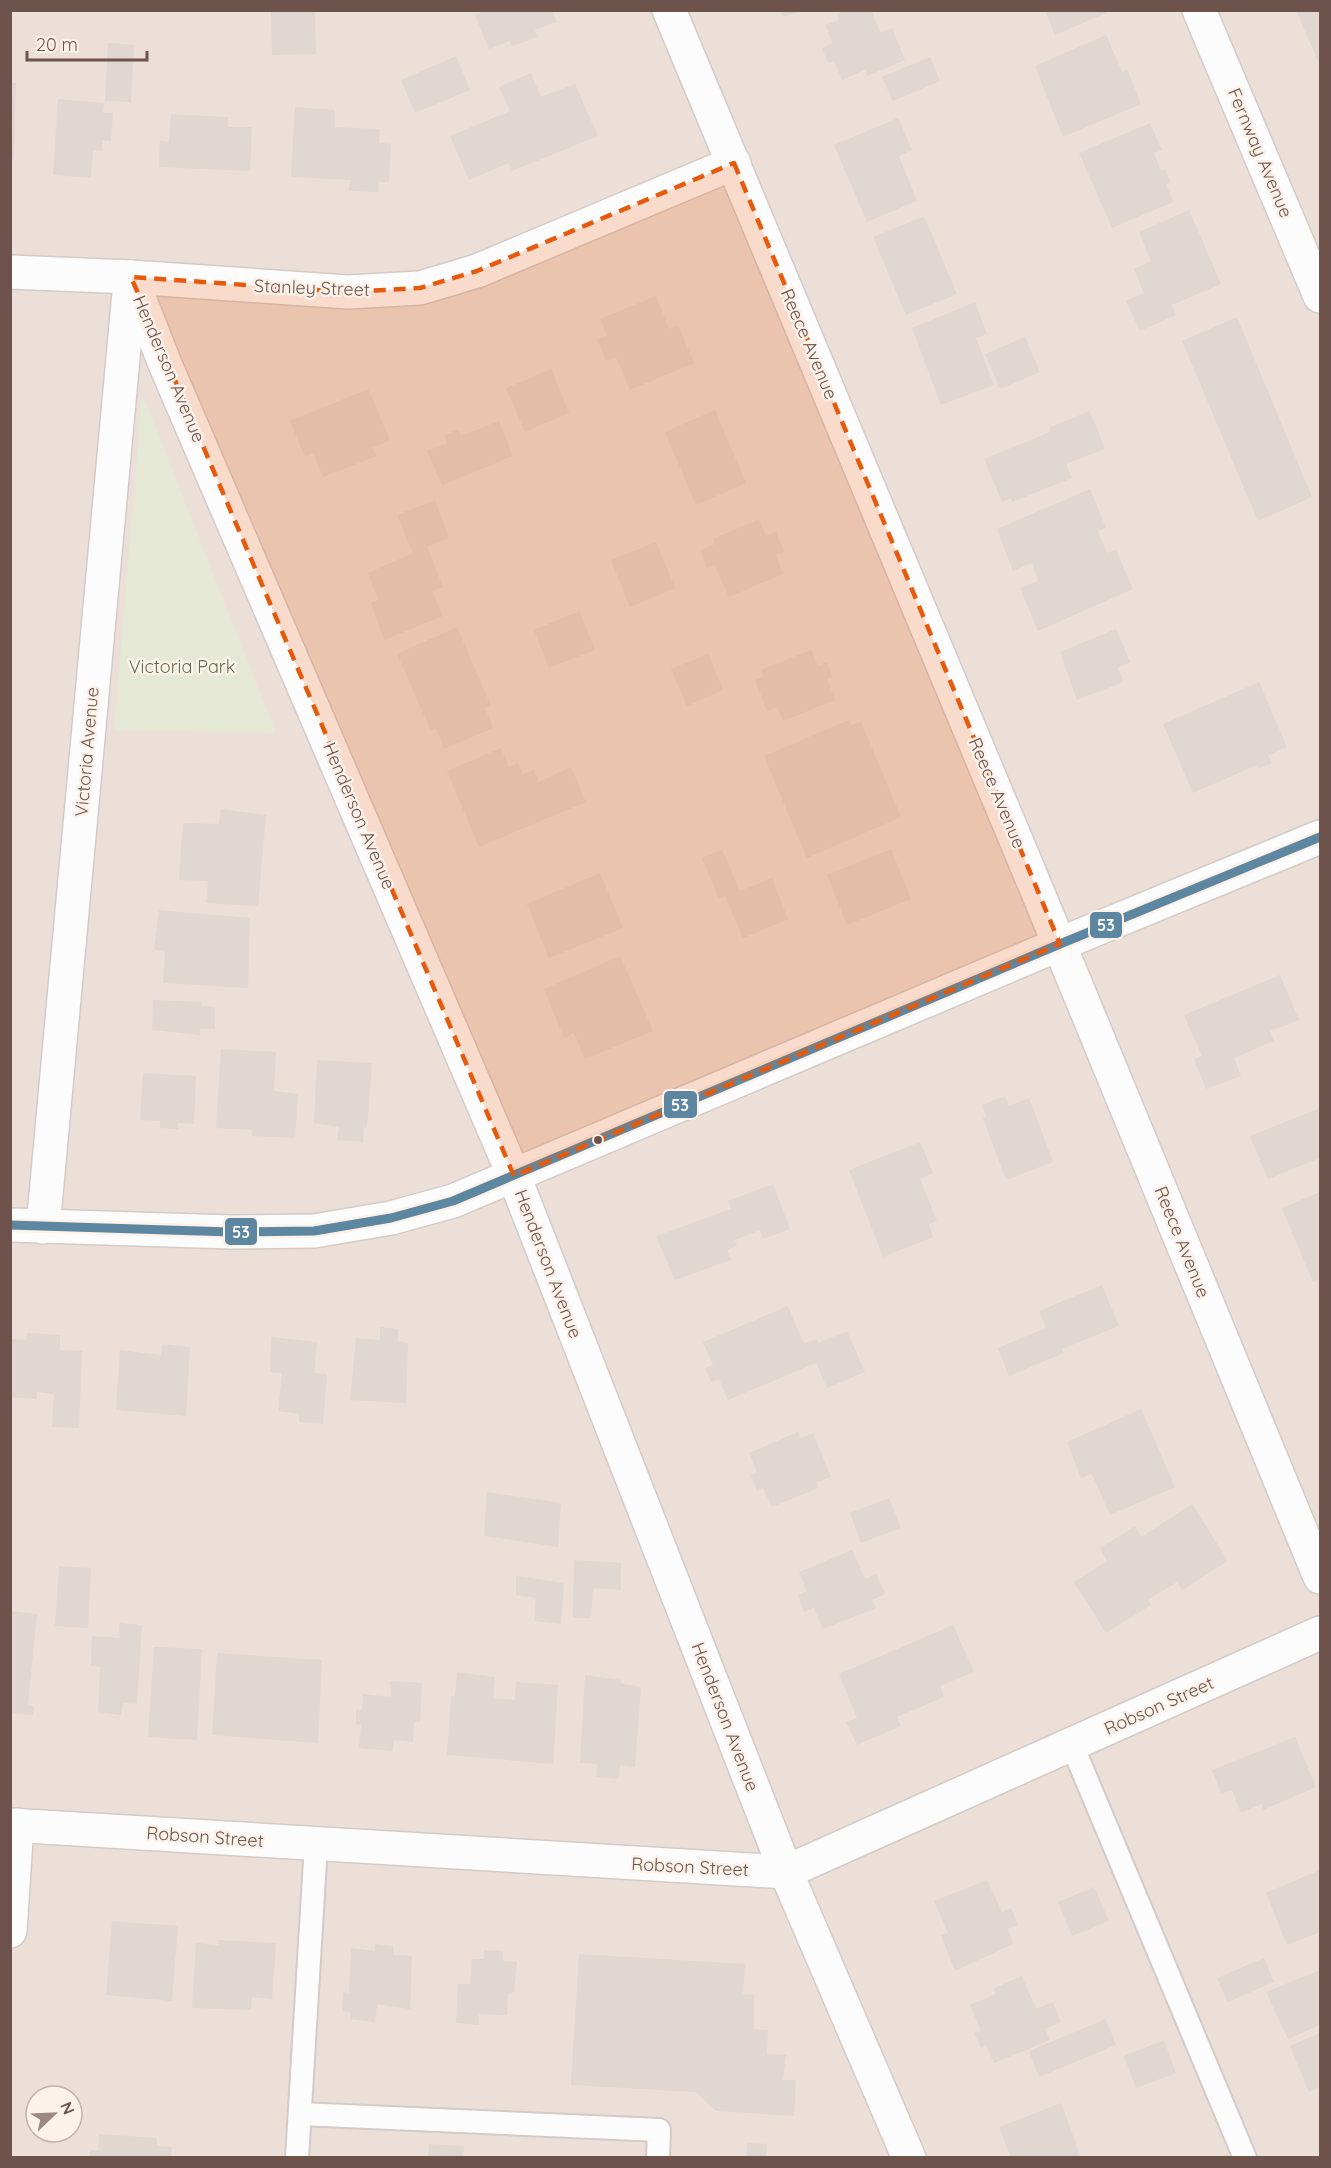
<svg xmlns="http://www.w3.org/2000/svg" width="1331" height="2168" viewBox="0 0 1331 2168" font-family="Quicksand,sans-serif">
  <style>
    .residential { fill: #ecdfd7; fill-rule: evenodd }
    .green { fill: #e4e8d5 }
    .building { fill: #e0d6d2 }
    .lines { fill: none; stroke-linecap: round; stroke-linejoin: round }
    .service-casing { stroke: #d3cbc7; stroke-width: 26 }
    .minor-casing { stroke: #d3cbc7; stroke-width: 36 }
    .service { stroke: #fdfcfc; stroke-width: 22 }
    .minor { stroke: #fdfcfc; stroke-width: 33 }
    .bus-1-casing { stroke: #fcf2ea; stroke-width: 14 }
    .bus-1 { stroke: #5d87a1; stroke-width: 9 }
    .marked { fill: #e8590c; fill-opacity: 0.2; stroke: #e8590c; stroke-width: 4.5; stroke-dasharray: 12 8; stroke-linejoin: round }
    .bus-dot { fill: #6e534d; stroke: #fcf2ea; stroke-width: 2 }
    .labels { text-anchor: middle; stroke-width: 5; stroke-linejoin: round; paint-order: stroke }
    .street-label { font-size: 18px; fill: #6e534d; stroke: #fcf2ea }
    .park-label { font-size: 18px; fill: #5b7247; stroke: #fcf2ea }
    .line-badge { stroke: #fcf2ea; stroke-width: 2 }
    .badge-label { font-size: 16px; text-anchor: middle; font-weight: bold; fill: #fff }
  </style>
  <rect width="100%" height="100%" fill="#f4eee9"/>
  <path class="residential" d="M11,11H1320V2157L11,2158ZM36,2096H72V2132H36Z"/>
  <polygon class="green" points="142,393 276,733 114,730"/>
  <g class="building">
    <polygon points="315,10 316,54 272,55 271,12"/>
    <polygon points="479,10 552,10 557,22 535,30 537,37 512,46 510,41 489,49 475,15 480,13"/>
    <polygon points="780,10 799,10 799,11 783,17"/>
    <polygon points="846,10 871,10 880,32 892,28 905,60 867,76 865,70 842,80 834,61 828,63 822,48 833,43 825,25 839,20 837,14"/>
    <polygon points="1045,10 1106,10 1106,13 1055,35"/>
    <polygon points="1300,10 1320,10 1320,66 1297,12"/>
    <polygon points="1106,35 1122,72 1127,69 1141,104 1063,137 1035,66"/>
    <polygon points="108,43 134,45 131,102 105,101"/>
    <polygon points="456,56 470,90 415,113 401,80"/>
    <polygon points="930,57 940,81 893,101 882,77"/>
    <polygon points="531,73 541,97 575,84 598,136 512,171 509,163 469,180 450,136 510,111 499,87"/>
    <polygon points="10,83 16,83 14,159 10,160"/>
    <polygon points="58,99 104,103 103,113 113,113 111,141 102,140 102,151 93,150 91,178 53,175"/>
    <polygon points="295,107 335,110 335,127 380,129 379,143 391,144 389,182 379,182 378,192 349,191 350,180 291,177"/>
    <polygon points="171,114 228,117 228,127 252,127 250,171 159,167 160,141 169,142"/>
    <polygon points="898,118 912,150 899,156 917,201 867,222 834,145"/>
    <polygon points="1150,123 1162,150 1154,153 1161,171 1165,169 1171,183 1166,184 1173,202 1112,228 1079,153"/>
    <polygon points="1189,210 1221,284 1172,305 1176,315 1140,331 1126,301 1144,293 1134,269 1151,261 1139,232"/>
    <polygon points="924,216 957,294 906,315 873,237"/>
    <polygon points="656,296 669,329 678,325 694,363 630,390 616,357 606,361 597,339 607,336 600,319"/>
    <polygon points="975,302 987,334 976,338 994,385 941,405 912,328"/>
    <polygon points="1237,317 1312,497 1258,521 1182,341"/>
    <polygon points="1025,337 1040,372 1000,389 985,354"/>
    <polygon points="551,369 569,413 525,432 506,388"/>
    <polygon points="368,389 390,440 372,448 377,456 323,477 313,453 305,457 290,421"/>
    <polygon points="715,410 746,483 696,505 665,432"/>
    <polygon points="1090,411 1105,449 1066,464 1072,478 1012,502 1011,498 1002,502 984,459 1050,432 1050,427"/>
    <polygon points="499,421 513,456 442,485 427,451 447,443 444,435 458,430 461,436"/>
    <polygon points="1090,489 1106,528 1098,531 1107,553 1116,550 1133,589 1038,631 1020,588 1038,581 1032,563 1013,571 997,529"/>
    <polygon points="435,500 449,538 427,547 443,587 432,591 443,616 384,640 371,603 378,600 368,573 413,553 397,515"/>
    <polygon points="759,519 766,536 776,532 784,552 776,555 783,574 729,597 715,565 707,568 700,550 715,544 713,539"/>
    <polygon points="656,542 675,588 630,607 611,560"/>
    <polygon points="579,611 595,650 549,668 534,630"/>
    <polygon points="457,627 491,706 485,708 493,728 444,749 436,728 431,731 397,654"/>
    <polygon points="1116,629 1130,662 1118,668 1124,682 1077,700 1060,652"/>
    <polygon points="811,650 818,666 827,662 832,677 827,679 835,700 783,721 777,707 767,711 755,680 763,677 761,670"/>
    <polygon points="708,654 723,690 687,706 671,669"/>
    <polygon points="1259,682 1287,747 1268,755 1272,763 1258,769 1257,765 1193,793 1163,724"/>
    <polygon points="849,720 851,725 861,722 901,817 807,858 764,756"/>
    <polygon points="501,748 509,767 518,763 523,774 534,770 539,782 571,767 586,802 479,847 447,771"/>
    <polygon points="221,809 266,815 258,906 206,903 208,881 179,880 183,823 219,824"/>
    <polygon points="891,849 911,899 847,925 827,875"/>
    <polygon points="722,850 740,891 772,878 788,919 743,938 725,896 719,899 702,858"/>
    <polygon points="600,873 623,928 549,958 527,904"/>
    <polygon points="159,910 250,918 248,988 163,983 165,952 154,949"/>
    <polygon points="620,956 653,1031 585,1059 574,1033 564,1038 544,989"/>
    <polygon points="1280,975 1299,1020 1270,1031 1274,1041 1234,1058 1241,1076 1206,1089 1194,1059 1202,1056 1184,1015"/>
    <polygon points="153,1000 202,1002 201,1006 215,1007 215,1029 200,1029 200,1035 152,1030"/>
    <polygon points="221,1049 276,1052 274,1091 298,1094 295,1138 252,1136 252,1130 216,1128"/>
    <polygon points="317,1060 372,1063 367,1128 364,1127 363,1142 337,1140 339,1127 314,1123"/>
    <polygon points="143,1073 196,1076 194,1124 178,1123 178,1129 160,1128 160,1121 140,1120"/>
    <polygon points="1005,1096 1009,1106 1029,1098 1053,1162 1006,1180 983,1118 986,1117 982,1105"/>
    <polygon points="1320,1108 1320,1158 1268,1179 1250,1136"/>
    <polygon points="920,1142 933,1173 920,1179 937,1221 929,1224 933,1237 883,1257 849,1170"/>
    <polygon points="773,1184 790,1229 763,1239 760,1230 735,1240 737,1246 727,1250 731,1260 675,1280 656,1236 731,1209 728,1201"/>
    <polygon points="1320,1192 1320,1279 1313,1282 1282,1208"/>
    <polygon points="1102,1285 1119,1326 1062,1349 1064,1353 1009,1376 998,1348 1046,1328 1039,1311"/>
    <polygon points="788,1306 804,1344 816,1339 818,1343 847,1331 865,1372 827,1388 816,1363 728,1400 719,1379 711,1382 705,1368 713,1365 703,1342"/>
    <polygon points="380,1327 398,1329 398,1341 408,1343 406,1403 350,1400 356,1338 380,1340"/>
    <polygon points="28,1333 60,1335 60,1350 82,1351 79,1428 52,1427 54,1394 37,1392 37,1399 10,1397 10,1339 26,1340"/>
    <polygon points="271,1337 317,1342 314,1373 327,1374 323,1424 299,1422 299,1414 278,1411 282,1373 270,1372"/>
    <polygon points="162,1344 190,1347 186,1416 116,1410 120,1350 161,1355"/>
    <polygon points="1141,1409 1175,1487 1110,1515 1092,1474 1081,1478 1067,1442"/>
    <polygon points="798,1432 801,1438 813,1433 831,1477 817,1482 818,1488 772,1507 763,1488 757,1491 751,1475 757,1472 749,1453"/>
    <polygon points="487,1492 561,1503 558,1547 484,1536"/>
    <polygon points="889,1498 901,1528 861,1543 850,1513"/>
    <polygon points="1192,1504 1228,1561 1182,1590 1177,1582 1148,1600 1151,1605 1106,1633 1074,1582 1107,1561 1100,1548 1135,1526 1141,1537"/>
    <polygon points="852,1550 865,1579 876,1574 885,1594 872,1600 876,1608 823,1629 814,1608 804,1612 798,1595 807,1591 799,1572"/>
    <polygon points="574,1560 621,1563 621,1590 593,1588 591,1618 573,1618"/>
    <polygon points="59,1566 91,1568 88,1628 55,1626"/>
    <polygon points="516,1576 564,1583 561,1624 534,1621 536,1598 516,1595"/>
    <polygon points="10,1611 37,1614 28,1704 34,1706 33,1715 10,1713"/>
    <polygon points="119,1623 142,1625 137,1704 123,1703 121,1715 98,1712 100,1667 91,1666 92,1636 120,1638"/>
    <polygon points="953,1625 974,1672 940,1686 944,1697 897,1717 901,1726 857,1745 846,1722 857,1718 839,1674"/>
    <polygon points="154,1647 202,1649 197,1740 148,1737"/>
    <polygon points="217,1653 322,1660 318,1743 212,1735"/>
    <polygon points="457,1672 495,1677 493,1698 515,1700 516,1682 558,1685 553,1764 447,1755 451,1696 455,1696"/>
    <polygon points="585,1675 621,1680 620,1683 641,1687 635,1767 620,1765 619,1779 596,1777 597,1764 580,1763"/>
    <polygon points="390,1681 422,1683 420,1722 414,1722 413,1742 394,1740 393,1751 359,1748 361,1725 356,1724 356,1709 362,1710 363,1694 391,1697"/>
    <polygon points="1295,1737 1316,1787 1263,1810 1262,1804 1241,1813 1232,1790 1221,1793 1212,1770"/>
    <polygon points="1320,1870 1320,1932 1287,1945 1266,1893"/>
    <polygon points="987,1880 1002,1912 1011,1908 1018,1925 1008,1929 1013,1944 955,1971 941,1936 948,1933 934,1901"/>
    <polygon points="1094,1887 1109,1921 1072,1936 1058,1902"/>
    <polygon points="112,1921 178,1926 172,2001 106,1995"/>
    <polygon points="219,1940 276,1943 272,1999 252,1997 251,2010 192,2008 196,1943 218,1945"/>
    <polygon points="375,1944 393,1946 394,1955 412,1956 410,2009 377,2004 375,2022 350,2019 351,2013 342,2011 343,1992 349,1993 351,1948 375,1951"/>
    <polygon points="484,1950 503,1951 503,1961 517,1962 514,1992 508,1993 507,2015 479,2014 479,2025 456,2023 458,1984 470,1984 472,1959 484,1959"/>
    <polygon points="579,1954 745,1964 743,1994 754,1995 754,2029 768,2030 767,2054 786,2055 783,2080 796,2080 794,2116 716,2111 696,2092 571,2085"/>
    <polygon points="1264,1958 1274,1982 1228,2002 1217,1978"/>
    <polygon points="1320,1970 1320,2025 1288,2039 1266,1992"/>
    <polygon points="1022,1976 1036,2009 1053,2002 1061,2022 1045,2029 1050,2040 994,2063 986,2045 981,2048 974,2033 981,2031 970,2005 996,1994 994,1988"/>
    <polygon points="1106,2019 1116,2045 1039,2077 1029,2051"/>
    <polygon points="1320,2033 1320,2087 1309,2092 1290,2046"/>
    <polygon points="1164,2040 1176,2073 1136,2088 1124,2056"/>
    <polygon points="1061,2103 1081,2158 1011,2158 999,2127"/>
    <polygon points="99,2134 157,2138 157,2146 172,2147 171,2158 90,2158 90,2150 98,2151"/>
    <polygon points="747,2143 767,2144 766,2158 746,2158"/>
    <polygon points="429,2144 464,2146 463,2158 428,2158"/>
  </g>
  <g class="lines">
    <g class="service-casing">
      <g id="service">
        <polyline points="1072,1745 1245,2158"/>
        <polyline points="300,2114 659,2130 658,2158"/>
        <polyline points="297,2158 316,1844"/>
      </g>
    </g>
    <g class="minor-casing">
      <g id="minor">
        <polyline points="669,10 1036,888 1320,1577"/>
        <polyline points="1199,10 1320,296"/>
        <polyline points="10,272 131,277 348,292 420,288 477,271 734,163"/>
        <polyline points="131,277 165,364 514,1176 786,1872 909,2158"/>
        <polyline points="10,1225 231,1232 314,1231 391,1218 453,1201 1060,944 1320,837"/>
        <polyline points="43,1227 130,282"/>
        <polyline points="10,1825 786,1872 1320,1633"/>
        <polyline points="10,1931 17,1825"/>
      </g>
    </g>
    <use href="#service" class="service"/>
    <use href="#minor" class="minor"/>
    <g class="bus-1-casing">
      <polyline id="bus-1" points="10,1225 231,1232 314,1231 391,1218 453,1201 1060,944 1320,837"/>
    </g>
    <use href="#bus-1" class="bus-1"/>
  </g>
  <path class="marked" d="M734,163L1060,944L514,1176L131,277L348,292L420,288L477,271Z"/>
  <circle class="bus-dot" cx="598" cy="1140" r="5"/>
  <g class="labels">
    <g class="street-label">
      <text transform="translate(1260 153) rotate(67)" y="6">Fernway Avenue</text>
      <text transform="translate(312 288) rotate(2)" y="6">Stanley Street</text>
      <text transform="translate(809 344) rotate(67)" y="6">Reece Avenue</text>
      <text transform="translate(169 369) rotate(67)" y="6">Henderson Avenue</text>
      <text transform="translate(87 752) rotate(-85)" y="6">Victoria Avenue</text>
      <text transform="translate(997 793) rotate(67)" y="6">Reece Avenue</text>
      <text transform="translate(359 816) rotate(67)" y="6">Henderson Avenue</text>
      <text transform="translate(1182 1242) rotate(68)" y="6">Reece Avenue</text>
      <text transform="translate(548 1264) rotate(69)" y="6">Henderson Avenue</text>
      <text transform="translate(1159 1706) rotate(-24)" y="6">Robson Street</text>
      <text transform="translate(725 1717) rotate(69)" y="6">Henderson Avenue</text>
      <text transform="translate(205 1837) rotate(4)" y="6">Robson Street</text>
      <text transform="translate(690 1867) rotate(3)" y="6">Robson Street</text>
    </g>
    <g class="park-label">
      <text x="182" y="673">Victoria Park</text>
    </g>
  </g>
  <g class="line-badge">
    <rect x="1089" y="911" width="34" height="28" rx="6" fill="#5d87a1"/>
    <rect x="663" y="1090" width="35" height="29" rx="6" fill="#5d87a1"/>
    <rect x="224" y="1217" width="34" height="29" rx="6" fill="#5d87a1"/>
  </g>
  <g class="badge-label">
    <text x="1106" y="931">53</text>
    <text x="680" y="1111">53</text>
    <text x="241" y="1238">53</text>
  </g>
  <rect width="1331" height="2168" fill="none" stroke="#6e534d" stroke-width="24"/>
  <g transform="translate(54 2114) rotate(67)"><circle r="28" fill="#fcf2ea" stroke="#c3b2ab" stroke-width="1.5"/>
  <path d="M0-4.5L10 22L0 15L-10 22Z" fill="#9d8984"/>
  <text y="-9" font-size="16" font-weight="bold" text-anchor="middle" fill="#6e534d">N</text>
  </g>
  <path d="M27 51v9h120v-9" fill="none" stroke="#6e534d" stroke-width="3"/>
  <text x="36" y="51" font-size="18" fill="#6e534d" stroke="#fcf2ea" stroke-width="4.5" paint-order="stroke">20 m</text>
</svg>
